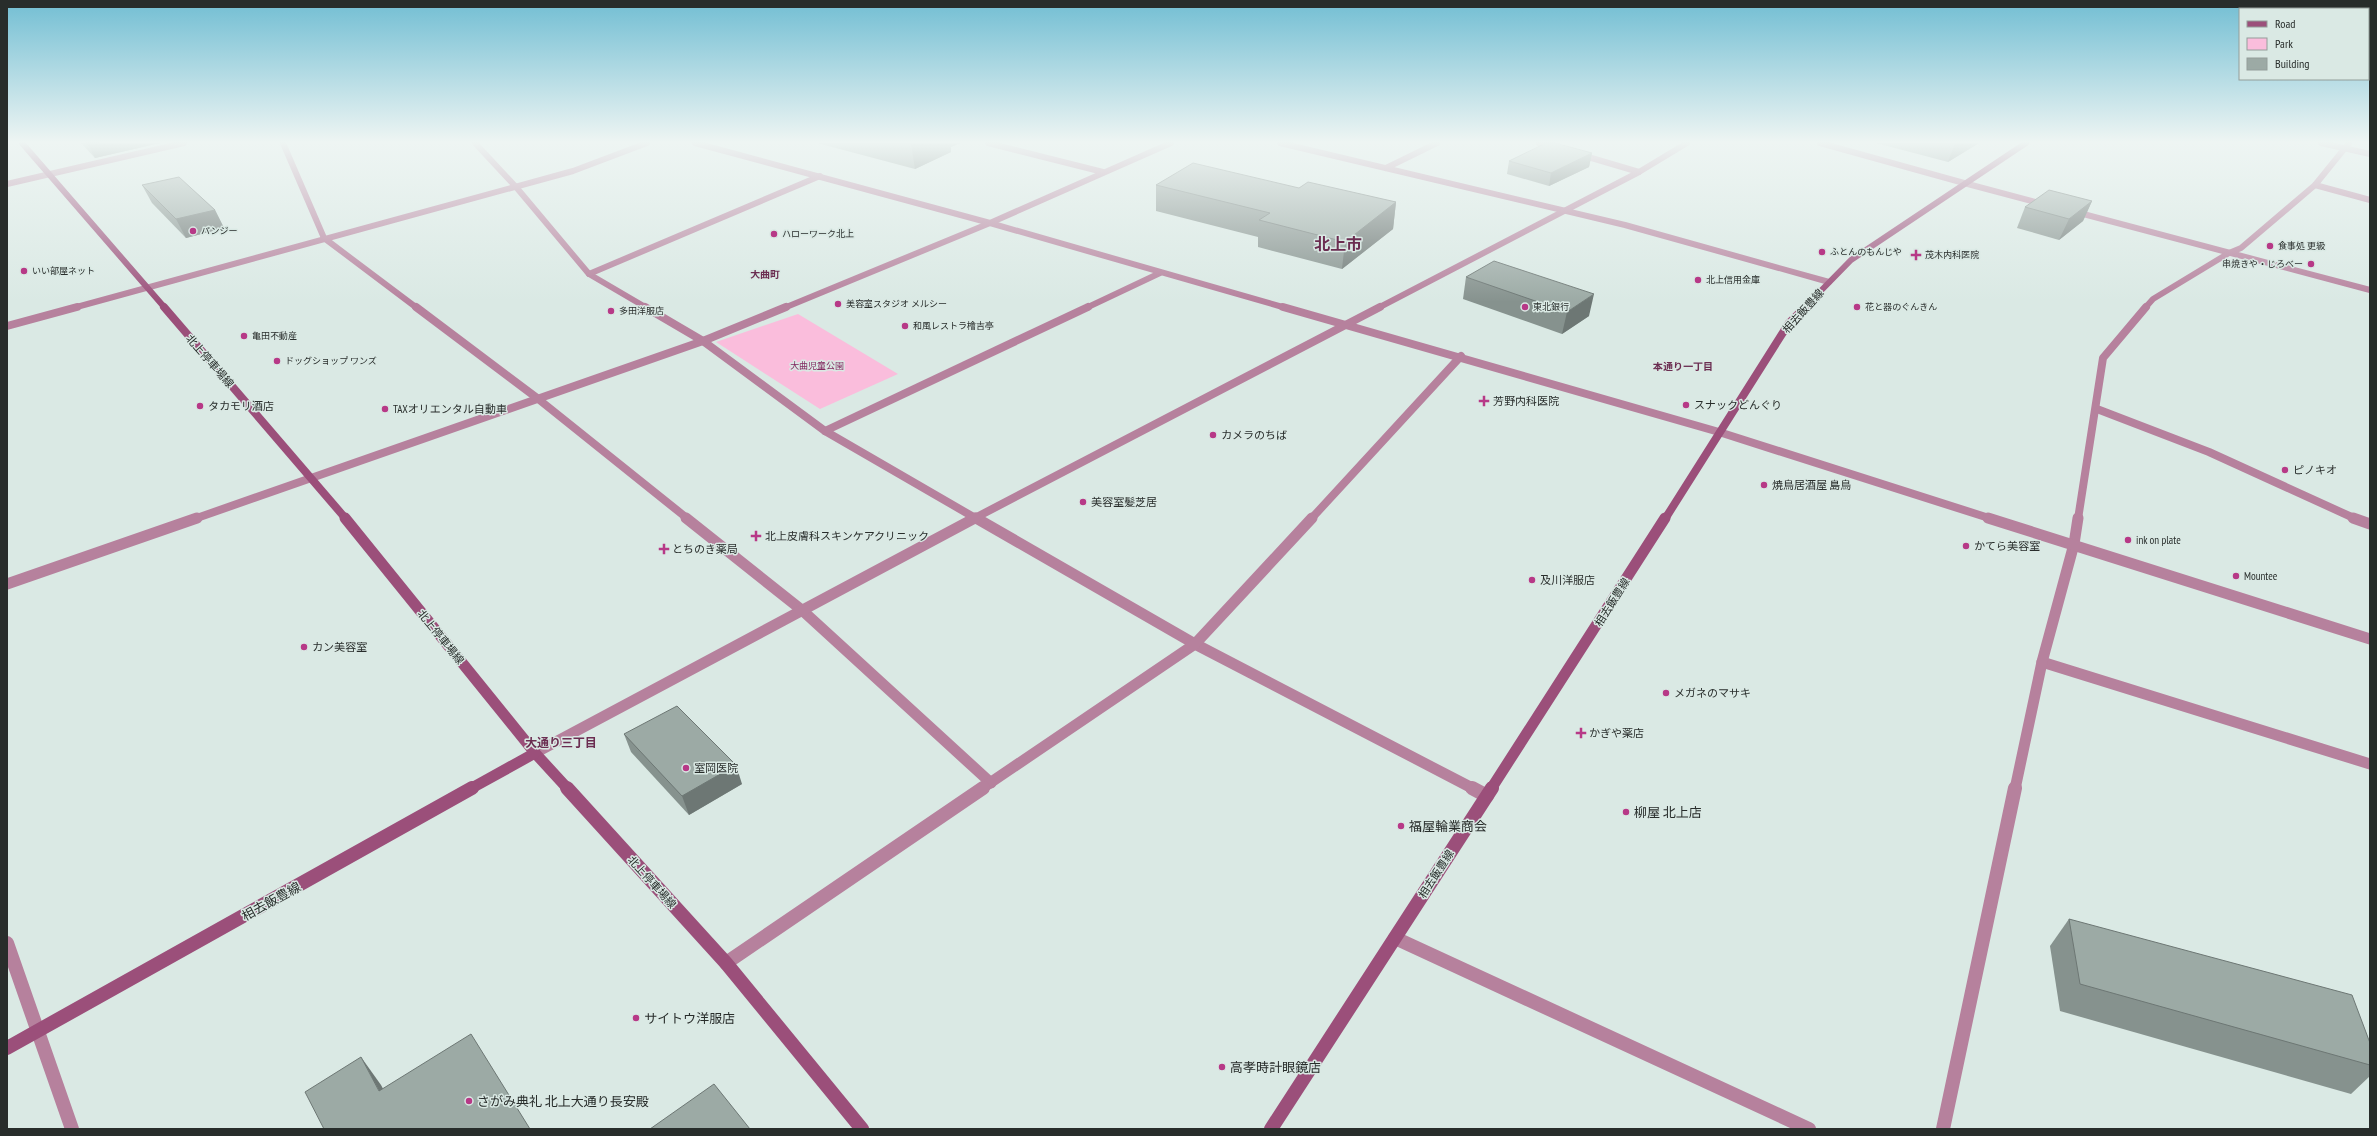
<svg xmlns="http://www.w3.org/2000/svg" width="2377" height="1136" viewBox="0 0 2377 1136" font-family="'PT Sans Narrow','Noto Sans JP',sans-serif">
  <style>
    .green { fill: #fabddc }
    .lines { fill: none; stroke-linecap: round; stroke-linejoin: round }
    .minor-far3 { stroke: #b6819d; stroke-width: 6 }
    .minor-far2 { stroke: #b6819d; stroke-width: 8 }
    .minor-far1 { stroke: #b6819d; stroke-width: 11 }
    .minor { stroke: #b6819d; stroke-width: 14 }
    .tertiary-far2 { stroke: #b6819d; stroke-width: 6 }
    .tertiary-far1 { stroke: #b6819d; stroke-width: 8 }
    .tertiary { stroke: #b6819d; stroke-width: 11 }
    .secondary-far3 { stroke: #9b4f7a; stroke-width: 6 }
    .secondary-far2 { stroke: #9b4f7a; stroke-width: 8 }
    .secondary-far1 { stroke: #9b4f7a; stroke-width: 11 }
    .secondary { stroke: #9b4f7a; stroke-width: 14 }
    .wall { fill: #86928e }
    .shaded-wall { fill: #6d7774 }
    .building { fill: #9caaa5; stroke: #6d7774 }
    .poi-dot { fill: #b73987; stroke: #dae9e4; stroke-width: 1.5 }
    .labels { text-anchor: middle; stroke-width: 3; stroke-linejoin: round; paint-order: stroke }
    .far-poi-label { font-size: 9px; fill: #282d2b; stroke: #dae9e4; text-anchor: start }
    .far-park-label { font-size: 9px; fill: #842a61; stroke: #dae9e4 }
    .far-neighbourhood-label { font-size: 10px; font-weight: bold; fill: #6b2d51; stroke: #dae9e4 }
    .street-label { font-size: 11px; fill: #282d2b; stroke: #dae9e4 }
    .poi-label { font-size: 11px; fill: #282d2b; stroke: #dae9e4; text-anchor: start }
    .neighbourhood-label { font-size: 12px; font-weight: bold; fill: #6b2d51; stroke: #dae9e4 }
    .near-poi-label { font-size: 13px; fill: #282d2b; stroke: #dae9e4; text-anchor: start }
    .near-street-label { font-size: 13px; fill: #282d2b; stroke: #dae9e4 }
    .far-town-label { font-size: 16px; font-weight: bold; fill: #6b2d51; stroke: #dae9e4 }
  </style>
  <rect width="100%" height="100%" fill="#dae9e4"/>
  <polygon class="green" points="798,314 898,374 820,409 716,342"/>
  <g class="lines">
    <g class="minor-far3">
      <polyline points="283,143 324,238 417,308"/>
      <polyline points="475,143 516,187 589,274 647,308"/>
      <polyline points="988,143 1103,172"/>
      <polyline points="1280,143 1625,225 1829,282"/>
      <polyline points="1539,143 1557,148"/>
      <polyline points="2321,143 2370,154"/>
      <polyline points="1578,154 1639,172"/>
      <polyline points="1386,168 1437,143"/>
      <polyline points="1964,183 2047,205"/>
      <polyline points="2315,185 2370,200"/>
      <polyline points="2072,211 2370,290"/>
      <polyline points="589,274 820,176"/>
      <polyline points="73,308 573,171 647,143"/>
      <polyline points="784,308 990,223 1171,143"/>
      <polyline points="1086,308 1160,273"/>
      <polyline points="2145,308 2153,299 2229,253 2241,248 2315,185 2349,143"/>
    </g>
    <g class="minor-far2">
      <polyline points="416,307 537,398 688,519"/>
      <polyline points="645,307 703,341 825,431 977,519"/>
      <polyline points="7,326 77,307"/>
      <polyline points="2097,409 2209,452 2356,519"/>
      <polyline points="825,431 1088,307"/>
      <polyline points="194,519 703,341 786,307"/>
      <polyline points="1311,519 1461,356"/>
      <polyline points="2078,519 2103,358 2146,307"/>
    </g>
    <g class="minor-far1">
      <polyline points="686,518 803,611 991,783"/>
      <polyline points="976,518 1195,644 1474,789"/>
      <polyline points="2353,518 2370,524"/>
      <polyline points="7,584 197,518"/>
      <polyline points="2042,662 2370,764"/>
      <polyline points="981,789 1195,644 1312,518"/>
      <polyline points="2015,789 2042,662 2074,544 2078,518"/>
    </g>
    <g class="minor">
      <polyline points="1472,788 1487,796"/>
      <polyline points="1395,938 1809,1129"/>
      <polyline points="7,943 72,1129"/>
      <polyline points="726,963 983,788"/>
      <polyline points="1943,1129 2015,788"/>
    </g>
    <g class="tertiary-far2">
      <polyline points="695,143 990,223 1286,308"/>
      <polyline points="1820,143 1964,183"/>
      <polyline points="7,184 184,143"/>
      <polyline points="1378,308 1639,172 1687,143"/>
    </g>
    <g class="tertiary-far1">
      <polyline points="1283,307 1719,432 1992,519"/>
      <polyline points="973,519 1380,307"/>
    </g>
    <g class="tertiary">
      <polyline points="1988,518 2370,639"/>
      <polyline points="535,753 975,518"/>
    </g>
    <g class="secondary-far3">
      <polyline points="22,143 165,308"/>
      <polyline points="1804,308 1851,260 2026,143"/>
    </g>
    <g class="secondary-far2">
      <polyline points="164,307 346,519"/>
      <polyline points="1665,519 1789,323 1805,307"/>
    </g>
    <g class="secondary-far1">
      <polyline points="345,518 535,753 568,789"/>
      <polyline points="470,789 535,753"/>
      <polyline points="1491,789 1665,518"/>
    </g>
    <g class="secondary">
      <polyline points="567,788 726,963 862,1129"/>
      <polyline points="7,1048 472,788"/>
      <polyline points="1271,1129 1492,788"/>
    </g>
  </g>
  <g class="wall">
    <polygon points="81,143 160,143 95,158"/>
    <polygon points="817,143 960,143 951,147 951,152 915,169"/>
    <polygon points="1876,143 1979,143 1948,162"/>
    <polygon points="1592,153 1589,167 1549,186 1507,174 1509,161"/>
    <polygon points="142,185 215,210 224,228 186,238 152,203"/>
    <polygon points="1156,185 1299,188 1396,202 1393,229 1342,269 1258,247 1258,237 1156,211"/>
    <polygon points="2092,201 2083,221 2059,240 2017,228 2025,207"/>
    <polygon points="1466,277 1589,316 1562,334 1463,299"/>
    <polygon points="624,734 742,784 689,815 631,752"/>
    <polygon points="2069,919 2370,1043 2370,1076 2351,1094 2060,1011 2050,946"/>
  </g>
  <g class="shaded-wall">
    <polygon points="99,143 160,143 95,158 88,145"/>
    <polygon points="913,143 960,143 951,147 951,152 915,169 911,144"/>
    <polygon points="1955,143 1979,143 1948,162"/>
    <polygon points="1592,153 1589,167 1549,186 1551,173"/>
    <polygon points="2092,201 2083,221 2059,240 2069,219"/>
    <polygon points="1396,202 1393,229 1342,269 1345,242"/>
    <polygon points="215,210 224,228 186,238 176,219"/>
    <polygon points="1594,294 1589,316 1562,334 1567,312"/>
    <polygon points="736,765 742,784 689,815 682,796"/>
    <polygon points="361,1057 381,1085 399,1118 379,1091"/>
  </g>
  <g class="building">
    <polygon points="86,143 99,143 88,145"/>
    <polygon points="1546,143 1555,143 1592,153 1551,173 1509,161"/>
    <polygon points="1193,163 1299,188 1308,182 1396,202 1345,242 1259,220 1270,213 1156,185"/>
    <polygon points="179,177 215,210 176,219 142,185"/>
    <polygon points="2049,190 2092,201 2069,219 2025,207"/>
    <polygon points="1494,261 1594,294 1567,312 1466,277"/>
    <polygon points="677,706 736,765 682,796 624,734"/>
    <polygon points="2069,919 2352,995 2370,1043 2370,1065 2080,984"/>
    <polygon points="471,1034 530,1129 324,1129 305,1092 361,1057 379,1091"/>
    <polygon points="714,1084 750,1129 650,1129"/>
  </g>
  <linearGradient id="sky" x2="0" y2="1"><stop stop-color="#72bed3"/><stop offset="0.47" stop-color="#eef5f3"/><stop offset="1" stop-color="#eef5f3" stop-opacity="0"/></linearGradient>
  <rect width="2377" height="302" fill="url(#sky)"/>
  <g class="poi-dot">
    <circle cx="193" cy="231" r="4"/>
    <circle cx="774" cy="234" r="4"/>
    <circle cx="2270" cy="246" r="4"/>
    <circle cx="1822" cy="252" r="4"/>
    <path d="M1914 249h4v4h4v4h-4v4h-4v-4h-4v-4h4z"/>
    <circle cx="2311" cy="264" r="4"/>
    <circle cx="24" cy="271" r="4"/>
    <circle cx="1698" cy="280" r="4"/>
    <circle cx="838" cy="304" r="4"/>
    <circle cx="1525" cy="307" r="4"/>
    <circle cx="1857" cy="307" r="4"/>
    <circle cx="611" cy="311" r="4"/>
    <circle cx="905" cy="326" r="4"/>
    <circle cx="244" cy="336" r="4"/>
    <circle cx="277" cy="361" r="4"/>
    <path d="M1482 395h4v4h4v4h-4v4h-4v-4h-4v-4h4z"/>
    <circle cx="1686" cy="405" r="4"/>
    <circle cx="200" cy="406" r="4"/>
    <circle cx="385" cy="409" r="4"/>
    <circle cx="1213" cy="435" r="4"/>
    <circle cx="2285" cy="470" r="4"/>
    <circle cx="1764" cy="485" r="4"/>
    <circle cx="1083" cy="502" r="4"/>
    <path d="M754 530h4v4h4v4h-4v4h-4v-4h-4v-4h4z"/>
    <circle cx="2128" cy="540" r="4"/>
    <circle cx="1966" cy="546" r="4"/>
    <path d="M662 543h4v4h4v4h-4v4h-4v-4h-4v-4h4z"/>
    <circle cx="2236" cy="576" r="4"/>
    <circle cx="1532" cy="580" r="4"/>
    <circle cx="304" cy="647" r="4"/>
    <circle cx="1666" cy="693" r="4"/>
    <path d="M1579 727h4v4h4v4h-4v4h-4v-4h-4v-4h4z"/>
    <circle cx="686" cy="768" r="4"/>
    <circle cx="1626" cy="812" r="4"/>
    <circle cx="1401" cy="826" r="4"/>
    <circle cx="636" cy="1018" r="4"/>
    <circle cx="1222" cy="1067" r="4"/>
    <circle cx="469" cy="1101" r="4"/>
  </g>
  <g class="labels">
    <g class="far-poi-label">
      <text x="201" y="234">パンジー</text>
      <text x="782" y="237">ハローワーク北上</text>
      <text x="2278" y="249">食事処 更級</text>
      <text x="1830" y="255">ふとんのもんじや</text>
      <text x="1925" y="258">茂木内科医院</text>
      <text x="2303" y="267" text-anchor="end">串焼きや・じろべー</text>
      <text x="32" y="274">いい部屋ネット</text>
      <text x="1706" y="283">北上信用金庫</text>
      <text x="846" y="307">美容室スタジオ メルシー</text>
      <text x="1533" y="310">東北銀行</text>
      <text x="1865" y="310">花と器のぐんきん</text>
      <text x="619" y="314">多田洋服店</text>
      <text x="913" y="329">和風レストラ檜吉亭</text>
      <text x="252" y="339">亀田不動産</text>
      <text x="285" y="364">ドッグショップ ワンズ</text>
    </g>
    <g class="far-park-label">
      <text x="817" y="369">大曲児童公園</text>
    </g>
    <g class="far-neighbourhood-label">
      <text x="765" y="278">大曲町</text>
      <text x="1683" y="370">本通り一丁目</text>
    </g>
    <g class="street-label">
      <text transform="translate(1803 311) rotate(-48)" y="4">相去飯豊線</text>
      <text transform="translate(210 361) rotate(49)" y="4">北上停車場線</text>
      <text transform="translate(1612 602) rotate(-58)" y="4">相去飯豊線</text>
      <text transform="translate(441 637) rotate(51)" y="4">北上停車場線</text>
      <text transform="translate(1436 874) rotate(-57)" y="4">相去飯豊線</text>
      <text transform="translate(652 882) rotate(48)" y="4">北上停車場線</text>
    </g>
    <g class="poi-label">
      <text x="1493" y="405">芳野内科医院</text>
      <text x="1694" y="409">スナックどんぐり</text>
      <text x="208" y="410">タカモリ酒店</text>
      <text x="393" y="413">TAXオリエンタル自動車</text>
      <text x="1221" y="439">カメラのちば</text>
      <text x="2293" y="474">ピノキオ</text>
      <text x="1772" y="489">焼鳥居酒屋 島鳥</text>
      <text x="1091" y="506">美容室髪芝居</text>
      <text x="765" y="540">北上皮膚科スキンケアクリニック</text>
      <text x="2136" y="544">ink on plate</text>
      <text x="1974" y="550">かてら美容室</text>
      <text x="672" y="553">とちのき薬局</text>
      <text x="2244" y="580">Mountee</text>
      <text x="1540" y="584">及川洋服店</text>
      <text x="312" y="651">カン美容室</text>
      <text x="1674" y="697">メガネのマサキ</text>
      <text x="1589" y="737">かぎや薬店</text>
      <text x="694" y="772">室岡医院</text>
    </g>
    <g class="neighbourhood-label">
      <text x="561" y="747">大通り三丁目</text>
    </g>
    <g class="near-poi-label">
      <text x="1634" y="817">柳屋 北上店</text>
      <text x="1409" y="831">福屋輪業商会</text>
      <text x="644" y="1023">サイトウ洋服店</text>
      <text x="1230" y="1072">高孝時計眼鏡店</text>
      <text x="477" y="1106">さがみ典礼 北上大通り長安殿</text>
    </g>
    <g class="near-street-label">
      <text transform="translate(271 901) rotate(-29)" y="5">相去飯豊線</text>
    </g>
    <g class="far-town-label">
      <text x="1338" y="250">北上市</text>
    </g>
  </g>
  <rect width="2377" height="1136" fill="none" stroke="#282d2b" stroke-width="16"/>
  <rect x="2239" y="8" width="130" height="72" fill="#dae9e4" stroke="#939e9a"/>
  <rect x="2247" y="21" width="20" height="6" fill="#9b4f7a" stroke="#939e9a"/>
  <text x="2275" y="28" font-size="12" fill="#282d2b">Road</text>
  <rect x="2247" y="38" width="20" height="12" fill="#fabddc" stroke="#939e9a"/>
  <text x="2275" y="48" font-size="12" fill="#282d2b">Park</text>
  <rect x="2247" y="58" width="20" height="12" fill="#9caaa5" stroke="#939e9a"/>
  <text x="2275" y="68" font-size="12" fill="#282d2b">Building</text>
</svg>
